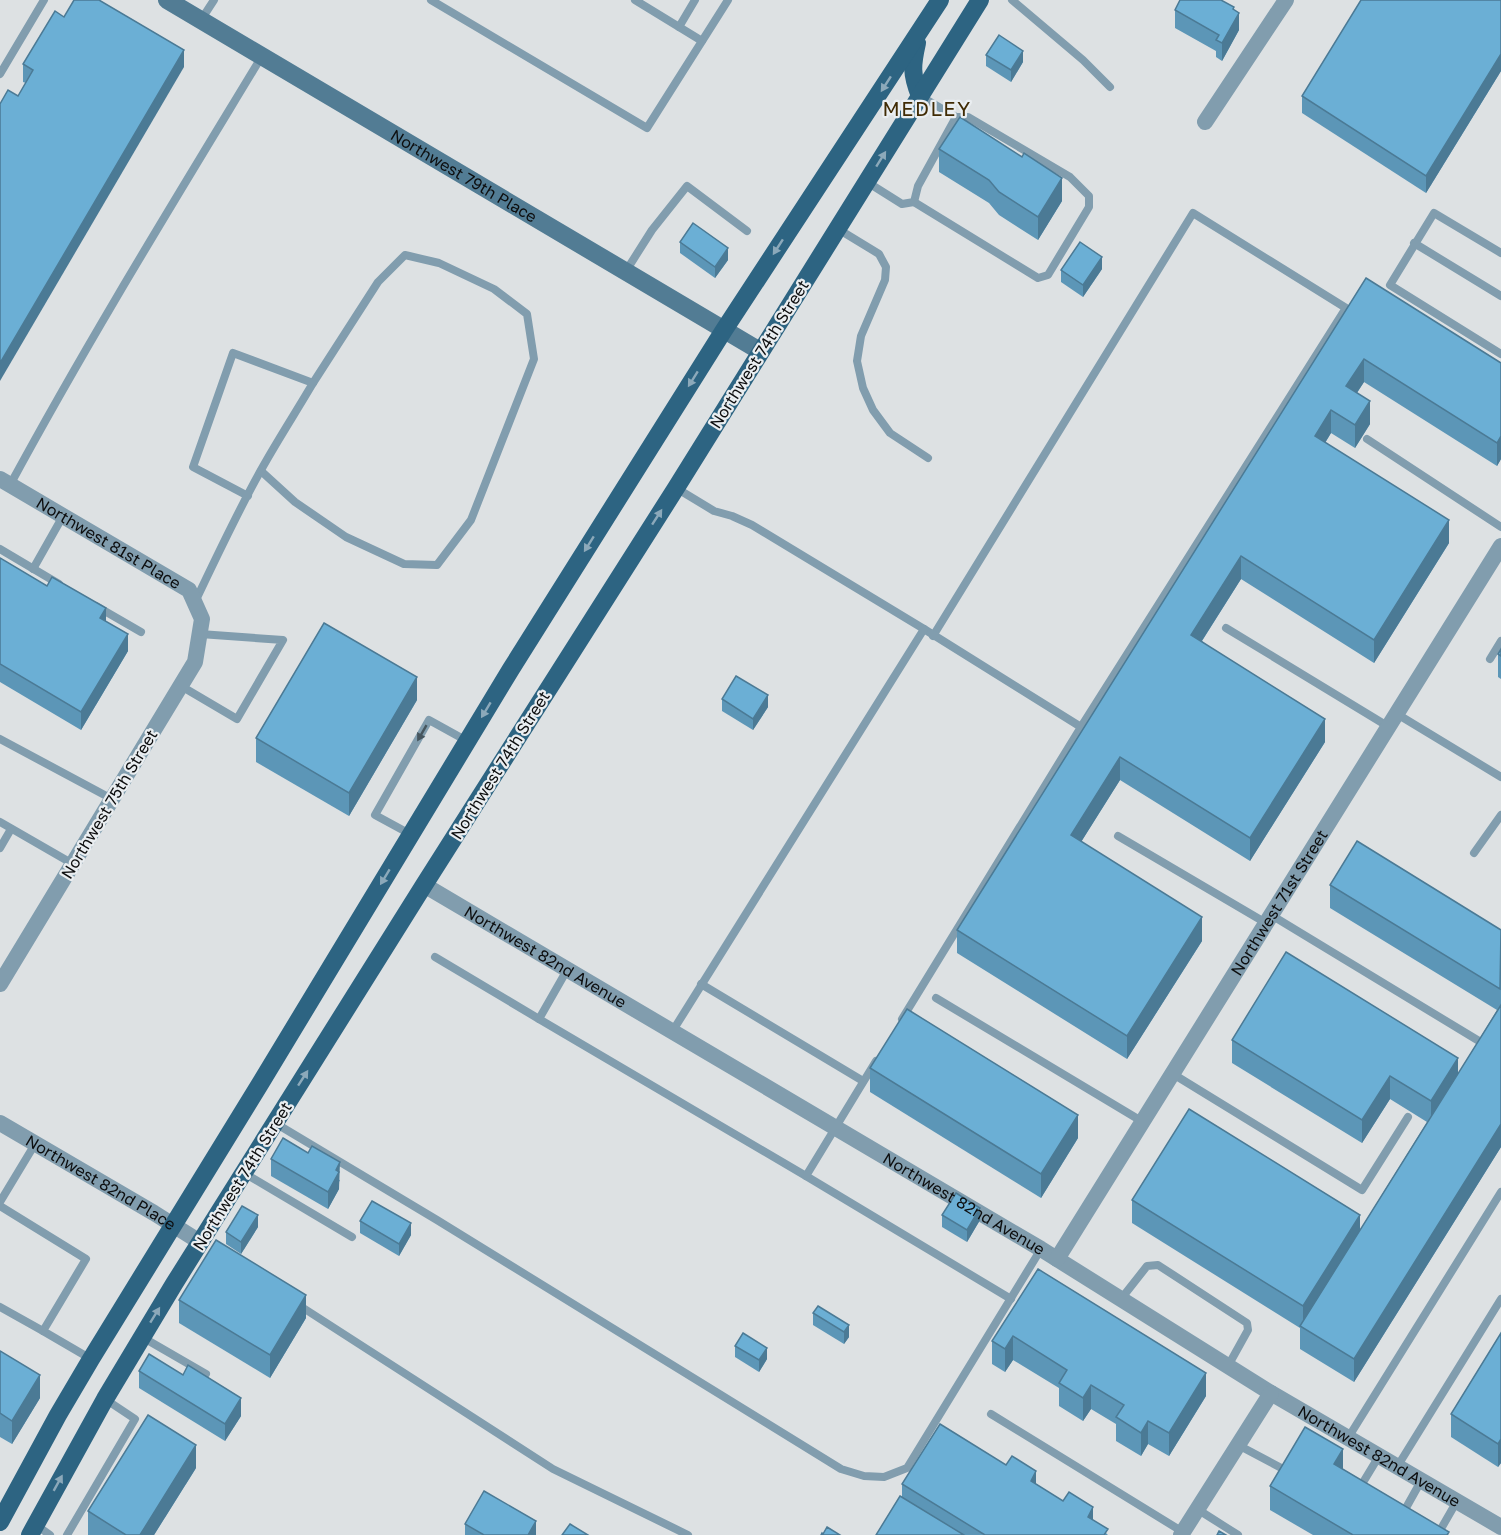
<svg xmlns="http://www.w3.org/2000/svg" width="1501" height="1535" viewBox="0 0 1501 1535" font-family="'Golos Text',sans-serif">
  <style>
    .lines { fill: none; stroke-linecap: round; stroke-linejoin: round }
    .service { stroke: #819dae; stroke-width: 8 }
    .minor { stroke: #819dae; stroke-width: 16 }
    .secondary { stroke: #527c94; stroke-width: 18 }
    .primary { stroke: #2d6482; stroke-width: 18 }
    .wall { fill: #5c96b7 }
    .shaded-wall { fill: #4b7a95 }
    .building { fill: #6bafd5; stroke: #4b7a95; stroke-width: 1.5 }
    .oneway { fill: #8ca9ba }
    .oneway2 { fill: #47565e }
    .labels { text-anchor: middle; stroke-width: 4.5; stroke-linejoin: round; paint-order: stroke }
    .street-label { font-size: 16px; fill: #0d0e0f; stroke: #eaeef1 }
    .quarter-label { font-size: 20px; letter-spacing: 1.5px; fill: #402b04; stroke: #eaeef1 }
  </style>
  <rect width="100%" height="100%" fill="#dde1e3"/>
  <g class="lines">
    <g class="service">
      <polyline points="431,0 647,128 728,0"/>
      <polyline points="635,0 702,41"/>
      <polyline points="1012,0 1083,60 1110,87"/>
      <polyline points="201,20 214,0"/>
      <polyline points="679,27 695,0"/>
      <polyline points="0,74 44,0"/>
      <polyline points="867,182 902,204 914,202 918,186 956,117 920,96"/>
      <polyline points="914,202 1038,278 1048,275 1089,207 1089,196 1070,177 968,117 956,117"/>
      <polyline points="838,229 879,254 886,267 885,280 861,336 857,361 863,388 873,410 890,433 928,458"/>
      <polyline points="1414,243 1501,296"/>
      <polyline points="1501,253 1434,213 1390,285 1501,354"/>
      <polyline points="626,271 652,230 687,186 747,231"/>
      <polyline points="1367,439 1501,527"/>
      <polyline points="261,471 295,502 346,537 404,564 437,565 471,520 534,359 527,314 494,289 439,263 405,255 378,282 313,383"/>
      <path d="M10,485C89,339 176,198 262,56"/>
      <polyline points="0,549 59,584"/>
      <polyline points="33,569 63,516"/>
      <path d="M195,602C216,558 237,513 261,470C277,441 296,412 313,383L233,353L193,467L248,496"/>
      <polyline points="96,606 141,632"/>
      <polyline points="1226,628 1389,727"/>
      <polyline points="933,636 1193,213 1346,308 1081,727"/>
      <polyline points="1490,659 1501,641"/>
      <polyline points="181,686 237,719 283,640 200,634"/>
      <polyline points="1397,714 1501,777"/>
      <polyline points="0,739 112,799"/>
      <polyline points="0,822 73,864"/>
      <polyline points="410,834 375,815 429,720 467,741"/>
      <polyline points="1118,836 1266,923"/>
      <polyline points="0,848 11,829"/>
      <polyline points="1474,853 1501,815"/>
      <polyline points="1271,915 1479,1041"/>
      <polyline points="435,957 539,1019"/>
      <polyline points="567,970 539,1019 806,1176"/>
      <polyline points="701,984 863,1081"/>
      <polyline points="936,998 1143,1122"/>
      <polyline points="902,1019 1081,727 924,629"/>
      <polyline points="672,1032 924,629 752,525 732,516 714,511 676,488"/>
      <polyline points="876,1061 806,1176 1011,1299"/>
      <polyline points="1173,1074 1362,1190 1408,1117"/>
      <polyline points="275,1123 437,1220 841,1469 864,1476 884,1477 907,1468 1041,1249"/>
      <polyline points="244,1173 352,1237"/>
      <polyline points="0,1202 35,1144"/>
      <polyline points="0,1206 86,1259 43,1331 91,1359"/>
      <polyline points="1121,1299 1147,1266 1158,1265 1247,1323 1248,1330 1228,1366"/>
      <polyline points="297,1304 553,1469 688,1535"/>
      <polyline points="0,1307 43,1331"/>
      <polyline points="142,1337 206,1374"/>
      <polyline points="991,1414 1183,1532"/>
      <polyline points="1348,1438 1501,1192"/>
      <polyline points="1238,1445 1285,1470"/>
      <polyline points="1397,1467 1501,1299"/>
      <polyline points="1359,1489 1379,1456"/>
      <polyline points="1197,1509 1238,1535"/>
      <polyline points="1404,1516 1402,1515 1421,1481"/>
      <polyline points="36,1525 50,1535"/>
      <polyline points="1434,1532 1438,1534 1457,1501"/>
      <polyline points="67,1535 135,1419 105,1399"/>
    </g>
    <g class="minor">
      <polyline points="1205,122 1286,0"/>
      <path id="s1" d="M0,479L189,590L202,619L195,662L0,984"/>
      <path id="s2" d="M424,885L1041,1249L1271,1393L1501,1527"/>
      <path id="s3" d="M0,1123L154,1213L200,1242"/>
      <path id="s4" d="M1057,1259L1501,546"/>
      <polyline points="1181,1535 1271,1393"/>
    </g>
    <path class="secondary" id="s5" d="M167,0L760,351"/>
    <g class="primary">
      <path d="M917,43C912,65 911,74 920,96"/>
      <polyline points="0,1522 58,1415 91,1359 260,1084 511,669 724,330 940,0"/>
      <polyline points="30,1535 105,1399 174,1284 424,885 676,488 980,0"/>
    </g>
  </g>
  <g class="wall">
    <polygon points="1501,0 1501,71 1426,193 1302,113 1302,96"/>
    <polygon points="1175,10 1234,10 1239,30 1222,61 1216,57 1216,51 1175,28"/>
    <polygon points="64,17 184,67 18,96 26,83 23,82 23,64"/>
    <polygon points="986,55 1023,62 1011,82 986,66"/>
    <polygon points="939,149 1062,201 1038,240 999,215 989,203 939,172"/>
    <polygon points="680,242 728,260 715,278 680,253"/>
    <polygon points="1102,269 1083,297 1061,282 1061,270"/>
    <polygon points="1366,278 1501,363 1501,459 1497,466 1364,382 1357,393 1370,424 1355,448 1331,433 1325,443 1449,543 1374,663 1241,579 1202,641 1325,742 1250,861 1120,780 1081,842 1202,941 1127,1059 957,953 957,930"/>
    <polygon points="0,558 106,621 128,651 81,730 0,682"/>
    <polygon points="1501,649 1501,679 1498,677 1498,654"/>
    <polygon points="722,699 768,707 753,730 722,711"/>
    <polygon points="417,700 349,816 256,762 256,738"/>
    <polygon points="1330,885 1501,930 1501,1147 1354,1382 1300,1349 1300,1328 1132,1223 1132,1200 1360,1230 1427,1122 1390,1099 1362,1143 1232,1063 1232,1040 1458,1074 1497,1010 1330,908"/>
    <polygon points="870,1068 1078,1138 1041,1198 870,1092"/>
    <polygon points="271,1159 340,1180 339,1182 339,1189 328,1209 271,1176"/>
    <polygon points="942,1215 980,1220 967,1242 942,1227"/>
    <polygon points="360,1221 411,1235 399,1256 360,1233"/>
    <polygon points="258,1227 241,1254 226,1244 226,1232"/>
    <polygon points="1038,1269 1206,1396 1169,1456 1148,1444 1141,1456 1116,1441 1116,1424 1091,1409 1083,1421 1059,1406 1059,1388 1013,1360 1005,1372 992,1364 992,1341"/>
    <polygon points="179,1300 306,1318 270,1378 179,1323"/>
    <polygon points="818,1306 849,1337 844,1344 813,1325 813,1313"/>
    <polygon points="1501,1333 1501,1463 1498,1467 1451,1437 1451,1414"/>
    <polygon points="735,1346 767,1359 759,1372 735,1357"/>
    <polygon points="0,1351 40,1398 12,1444 0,1437"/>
    <polygon points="139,1371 241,1416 225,1441 139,1388"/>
    <polygon points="196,1468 154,1535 88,1535 88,1511"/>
    <polygon points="1343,1469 1449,1535 1313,1535 1270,1510 1270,1486"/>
    <polygon points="902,1484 1036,1484 1093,1520 1108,1535 876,1535 902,1498"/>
    <polygon points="465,1524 536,1535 465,1535"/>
  </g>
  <g class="shaded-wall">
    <polygon points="1234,7 1234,22 1239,13 1239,30 1222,61 1222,43"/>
    <polygon points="184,50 184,67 0,381 0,363"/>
    <polygon points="1023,51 1023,62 1011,82 1011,70"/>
    <polygon points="1501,54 1501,71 1426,193 1426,176"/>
    <polygon points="1062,178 1062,201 1038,240 1038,217"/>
    <polygon points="728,248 728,260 715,278 715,267"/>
    <polygon points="1102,257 1102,269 1083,297 1083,285"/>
    <polygon points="1364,359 1364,382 1346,409 1346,386"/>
    <polygon points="1370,401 1370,424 1355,448 1355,425"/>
    <polygon points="1331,410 1331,433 1315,459 1315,436"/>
    <polygon points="1501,436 1501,459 1497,466 1497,443"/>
    <polygon points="1449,520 1449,543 1374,663 1374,640"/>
    <polygon points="1241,556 1241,579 1191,658 1191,635"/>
    <polygon points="106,608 106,626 100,618"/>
    <polygon points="128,634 128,651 81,730 81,712"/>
    <polygon points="417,677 417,700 349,816 349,793"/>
    <polygon points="768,695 768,707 753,730 753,719"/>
    <polygon points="1325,719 1325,742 1250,861 1250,838"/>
    <polygon points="1120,757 1120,780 1071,858 1071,835"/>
    <polygon points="1202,917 1202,941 1127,1059 1127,1036"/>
    <polygon points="1458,1058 1458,1082 1431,1125 1431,1101"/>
    <polygon points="1390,1076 1390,1099 1362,1143 1362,1120"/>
    <polygon points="1078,1115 1078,1138 1041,1198 1041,1174"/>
    <polygon points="1501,1124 1501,1147 1354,1382 1354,1359"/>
    <polygon points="340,1162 339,1189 328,1209 328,1192 336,1170"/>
    <polygon points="980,1208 980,1220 967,1242 967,1230"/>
    <polygon points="258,1215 258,1227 241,1254 241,1242"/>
    <polygon points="1360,1215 1360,1238 1303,1329 1303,1306"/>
    <polygon points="411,1223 411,1235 399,1256 399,1244"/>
    <polygon points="306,1295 306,1318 270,1378 270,1355"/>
    <polygon points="849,1325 849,1337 844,1344 844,1332"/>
    <polygon points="1013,1336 1013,1360 1005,1372 1005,1349"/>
    <polygon points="767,1348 767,1359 759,1372 759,1360"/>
    <polygon points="1206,1373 1206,1396 1169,1456 1169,1433"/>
    <polygon points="40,1375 40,1398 12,1444 12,1421"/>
    <polygon points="1091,1385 1091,1409 1083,1421 1083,1398"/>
    <polygon points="241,1398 241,1416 225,1441 225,1424"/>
    <polygon points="1148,1421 1148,1444 1141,1456 1141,1433"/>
    <polygon points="1501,1439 1501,1463 1498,1467 1498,1444"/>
    <polygon points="196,1445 196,1468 154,1535 140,1535"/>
    <polygon points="1343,1449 1343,1472 1334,1464"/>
    <polygon points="1036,1471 1036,1494 1031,1481"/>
    <polygon points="1093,1507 1093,1530 1088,1517"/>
    <polygon points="536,1521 536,1535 528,1535"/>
  </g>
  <g class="building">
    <polygon points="74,0 99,0 184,50 0,363 0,104 8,90 18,96 33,70 23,64 55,11 64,17"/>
    <polygon points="1180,0 1221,0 1234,7 1233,9 1239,13 1222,43 1216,40 1219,35 1175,10"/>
    <polygon points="1361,0 1501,0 1501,54 1426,176 1302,96"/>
    <polygon points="999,35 1023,51 1011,70 986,55"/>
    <polygon points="960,117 1022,157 1024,153 1062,178 1038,217 999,192 989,180 939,149"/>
    <polygon points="693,223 728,248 715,267 680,242"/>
    <polygon points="1080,242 1102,257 1083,285 1061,270"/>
    <polygon points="1366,278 1501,363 1501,436 1497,443 1364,359 1346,386 1370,401 1355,425 1331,410 1315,436 1449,520 1374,640 1241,556 1191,635 1325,719 1250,838 1120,757 1071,835 1202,917 1127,1036 957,930"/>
    <polygon points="0,558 47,586 52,577 106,608 100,618 128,634 81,712 0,664"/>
    <polygon points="324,623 417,677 349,793 256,738"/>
    <polygon points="1501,649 1501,656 1498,654"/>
    <polygon points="736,676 768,695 753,719 722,699"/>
    <polygon points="1357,841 1501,930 1500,989 1330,885"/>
    <polygon points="1286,952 1458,1058 1431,1101 1390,1076 1362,1120 1232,1040"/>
    <polygon points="1501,1005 1501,1124 1354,1359 1300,1326"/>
    <polygon points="907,1009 1078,1115 1041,1174 870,1068"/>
    <polygon points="1189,1109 1360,1215 1303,1306 1132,1200"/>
    <polygon points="283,1138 308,1153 312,1146 340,1162 336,1170 339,1172 328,1192 271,1159"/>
    <polygon points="956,1193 980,1208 967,1230 942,1215"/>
    <polygon points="372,1201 411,1223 399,1244 360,1221"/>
    <polygon points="242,1206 258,1215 241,1242 226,1232"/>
    <polygon points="216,1240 306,1295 270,1355 179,1300"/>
    <polygon points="1038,1269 1206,1373 1169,1433 1148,1421 1141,1433 1116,1417 1124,1405 1091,1385 1083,1398 1059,1383 1067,1370 1013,1336 1005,1349 992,1341"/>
    <polygon points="818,1306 849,1325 844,1332 813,1313"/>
    <polygon points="743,1333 767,1348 759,1360 735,1346"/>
    <polygon points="1501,1333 1501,1439 1498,1444 1451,1414"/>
    <polygon points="0,1351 40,1375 12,1421 0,1413"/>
    <polygon points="149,1354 183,1375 188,1365 241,1398 225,1424 139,1371"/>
    <polygon points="148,1415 196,1445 140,1535 126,1535 88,1511"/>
    <polygon points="940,1424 1006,1465 1012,1456 1036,1471 1031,1481 1063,1501 1069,1492 1093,1507 1088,1517 1108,1529 1104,1535 985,1535 902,1484"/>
    <polygon points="1305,1427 1343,1449 1334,1464 1449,1532 1447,1535 1353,1535 1270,1486"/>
    <polygon points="484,1491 536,1521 528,1535 484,1535 465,1524"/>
    <polygon points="900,1496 964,1535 876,1535"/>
    <polygon points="570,1524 588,1535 562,1535"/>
    <polygon points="827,1527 840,1535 821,1535 822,1533 823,1534"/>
    <polygon points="1219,1531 1226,1535 1217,1535"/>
  </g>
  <defs><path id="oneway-solid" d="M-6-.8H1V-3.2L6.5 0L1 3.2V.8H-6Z" transform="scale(1.5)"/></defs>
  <g class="oneway">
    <use href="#oneway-solid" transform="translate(886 84) rotate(123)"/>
    <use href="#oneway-solid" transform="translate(881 159) rotate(-58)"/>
    <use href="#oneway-solid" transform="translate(778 247) rotate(123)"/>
    <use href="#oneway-solid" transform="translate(693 379) rotate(122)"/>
    <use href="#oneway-solid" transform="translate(657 517) rotate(-57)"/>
    <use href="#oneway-solid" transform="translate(589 544) rotate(122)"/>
    <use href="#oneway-solid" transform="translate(486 710) rotate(121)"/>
    <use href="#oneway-solid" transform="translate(385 877) rotate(121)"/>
    <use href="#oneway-solid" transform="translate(303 1078) rotate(-57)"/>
    <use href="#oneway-solid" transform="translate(155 1315) rotate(-58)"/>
    <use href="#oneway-solid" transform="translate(58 1483) rotate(-61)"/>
  </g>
  <use class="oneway2" href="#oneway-solid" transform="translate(422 733) rotate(120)"/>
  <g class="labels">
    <g class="street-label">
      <text dy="6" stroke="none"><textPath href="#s5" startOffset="345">Northwest 79th Place</textPath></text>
      <text transform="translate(759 354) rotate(-58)" y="6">Northwest 74th Street</text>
      <text dy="6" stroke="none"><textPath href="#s1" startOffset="126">Northwest 81st Place</textPath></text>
      <text transform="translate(500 765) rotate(-58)" y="6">Northwest 74th Street</text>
      <text transform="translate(109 804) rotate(-59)" y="6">Northwest 75th Street</text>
      <text dy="6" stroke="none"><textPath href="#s4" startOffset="420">Northwest 71st Street</textPath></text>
      <text dy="6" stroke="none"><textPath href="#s2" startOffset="141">Northwest 82nd Avenue</textPath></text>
      <text transform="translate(242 1176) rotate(-58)" y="6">Northwest 74th Street</text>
      <text dy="6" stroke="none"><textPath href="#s3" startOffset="117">Northwest 82nd Place</textPath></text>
      <text dy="6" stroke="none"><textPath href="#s2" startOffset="627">Northwest 82nd Avenue</textPath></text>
      <text dy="6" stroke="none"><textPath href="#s2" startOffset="1113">Northwest 82nd Avenue</textPath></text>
    </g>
    <g class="quarter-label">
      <text x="927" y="116">MEDLEY</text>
    </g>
  </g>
</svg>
